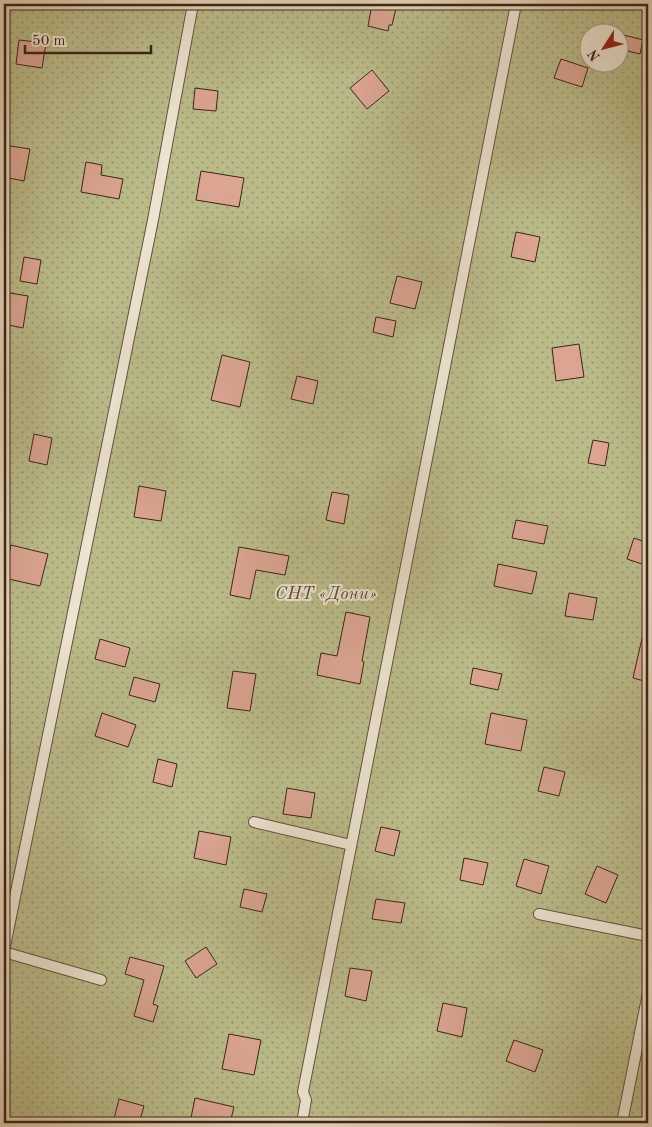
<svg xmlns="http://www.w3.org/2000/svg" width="652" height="1127" viewBox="0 0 652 1127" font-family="'Old Standard TT',serif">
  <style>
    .garden { fill: url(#garden-dots); stroke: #7c7052; fill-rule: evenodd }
    .building { fill: #dba592; stroke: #3d241a }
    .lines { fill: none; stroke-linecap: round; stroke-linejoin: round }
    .service-casing { stroke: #675042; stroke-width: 12 }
    .service { stroke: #ede4d1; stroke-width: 10 }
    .labels { text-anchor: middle; stroke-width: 4; stroke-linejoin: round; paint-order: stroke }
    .park-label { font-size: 18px; font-style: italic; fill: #5c4a36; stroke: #ede4d1 }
  </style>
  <defs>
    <pattern id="garden-dots" width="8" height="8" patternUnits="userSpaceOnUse" patternTransform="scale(1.25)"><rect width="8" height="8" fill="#bbbb8a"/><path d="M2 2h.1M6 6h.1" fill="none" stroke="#999870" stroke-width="1.8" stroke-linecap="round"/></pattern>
  </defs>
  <rect width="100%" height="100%" fill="#e4d5b8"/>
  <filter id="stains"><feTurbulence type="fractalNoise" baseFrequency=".004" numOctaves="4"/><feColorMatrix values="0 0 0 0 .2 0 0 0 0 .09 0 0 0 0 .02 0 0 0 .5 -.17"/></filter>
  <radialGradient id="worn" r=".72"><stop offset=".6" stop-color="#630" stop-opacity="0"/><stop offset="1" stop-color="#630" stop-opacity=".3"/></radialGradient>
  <path class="garden" d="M4,4H648V1123H4ZM590,32H620V62H590Z"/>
  <g class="building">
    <polygon points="372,4 397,4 392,25 389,25 388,31 368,26"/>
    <polygon points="620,34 643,40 640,54 620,49"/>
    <polygon points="19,40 46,43 42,68 16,64"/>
    <polygon points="561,59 588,68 582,87 554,78"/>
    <polygon points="372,70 389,91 367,109 350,88"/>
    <polygon points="195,88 218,91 216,111 193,109"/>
    <polygon points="4,145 30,149 24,181 4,177"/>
    <polygon points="86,162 102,165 101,175 123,179 119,199 81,192"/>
    <polygon points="201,171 244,178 239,207 196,200"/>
    <polygon points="516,232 540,237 535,262 511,257"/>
    <polygon points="24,257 41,260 37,284 20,281"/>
    <polygon points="397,276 422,282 415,309 390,303"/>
    <polygon points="4,292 28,296 23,328 4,324"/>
    <polygon points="376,317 396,321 393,337 373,332"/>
    <polygon points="579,344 584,377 556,381 552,348"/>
    <polygon points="222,355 250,362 240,407 211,400"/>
    <polygon points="297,376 318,381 313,404 291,399"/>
    <polygon points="34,434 52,438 47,465 29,461"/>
    <polygon points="593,440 609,443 605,466 588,463"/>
    <polygon points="139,486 166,491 161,521 134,517"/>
    <polygon points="332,492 349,495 344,524 326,520"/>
    <polygon points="516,520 548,526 544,544 512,538"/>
    <polygon points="634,538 648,543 648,566 627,559"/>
    <polygon points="11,545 48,554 40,586 4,578"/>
    <polygon points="239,547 289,556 285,575 256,570 250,599 230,595"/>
    <polygon points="498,564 537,572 532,594 494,586"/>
    <polygon points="569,593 597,598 593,620 565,616"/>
    <polygon points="346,612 370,617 362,661 364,662 360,684 317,675 321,653 337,656"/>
    <polygon points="643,634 648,635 648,682 633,678"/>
    <polygon points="100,639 130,648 125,667 95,659"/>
    <polygon points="473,668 502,674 498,690 470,684"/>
    <polygon points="233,671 256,674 250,711 227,708"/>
    <polygon points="134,677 160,684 155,702 129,695"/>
    <polygon points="102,713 136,725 128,747 95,736"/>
    <polygon points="491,713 527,720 521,751 485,744"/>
    <polygon points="158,759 177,764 172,787 153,782"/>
    <polygon points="544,767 565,772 559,796 538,791"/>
    <polygon points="287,788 315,793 311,818 283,814"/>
    <polygon points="381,827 400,831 394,856 375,851"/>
    <polygon points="199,831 231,837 226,865 194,858"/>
    <polygon points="464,858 488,863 483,885 460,880"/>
    <polygon points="524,859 549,866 541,894 516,886"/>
    <polygon points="597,866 618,875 606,903 585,894"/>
    <polygon points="244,889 267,894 262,912 240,907"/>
    <polygon points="376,899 405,903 401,923 372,919"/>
    <polygon points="206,947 217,964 196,978 185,961"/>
    <polygon points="130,957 164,966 153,1004 158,1006 153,1022 134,1016 144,980 125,974"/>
    <polygon points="350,968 372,971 366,1001 345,996"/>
    <polygon points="443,1003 467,1008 462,1037 437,1031"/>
    <polygon points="229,1034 261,1040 254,1075 222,1069"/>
    <polygon points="514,1040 543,1050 535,1072 506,1061"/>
    <polygon points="195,1098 234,1107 230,1123 190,1123"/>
    <polygon points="119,1099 144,1106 139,1123 113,1123"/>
  </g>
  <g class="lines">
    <g class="service-casing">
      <g id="service">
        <polyline points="254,822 351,845"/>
        <polyline points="539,914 648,936"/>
        <polyline points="4,951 153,220 193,4"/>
        <polyline points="4,952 101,980"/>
        <polyline points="302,1123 306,1100 303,1092 516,4"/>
        <polyline points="622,1123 648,993"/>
      </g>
    </g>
    <use href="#service" class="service"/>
  </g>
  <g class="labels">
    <g class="park-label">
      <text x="326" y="599">СНТ «Дони»</text>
    </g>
  </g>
  <rect width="652" height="1127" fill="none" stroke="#e4d5b8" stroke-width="20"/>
  <rect x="5" y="5" width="642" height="1117" fill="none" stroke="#3d241a" stroke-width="2.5"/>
  <rect x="10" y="10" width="632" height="1107" fill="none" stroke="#3d241a"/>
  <g transform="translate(604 48) rotate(234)"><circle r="24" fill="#ede4d1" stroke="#a79788"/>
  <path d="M0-4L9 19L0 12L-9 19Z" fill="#8f2418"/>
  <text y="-8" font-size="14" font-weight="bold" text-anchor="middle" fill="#3d241a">N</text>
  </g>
  <path d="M25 45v8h126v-8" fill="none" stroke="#3d241a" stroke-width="2.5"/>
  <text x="32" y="45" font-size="15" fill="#3d241a" stroke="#ede4d1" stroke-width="4" paint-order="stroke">50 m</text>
  <rect width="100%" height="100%" filter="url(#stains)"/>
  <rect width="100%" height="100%" fill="url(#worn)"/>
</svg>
